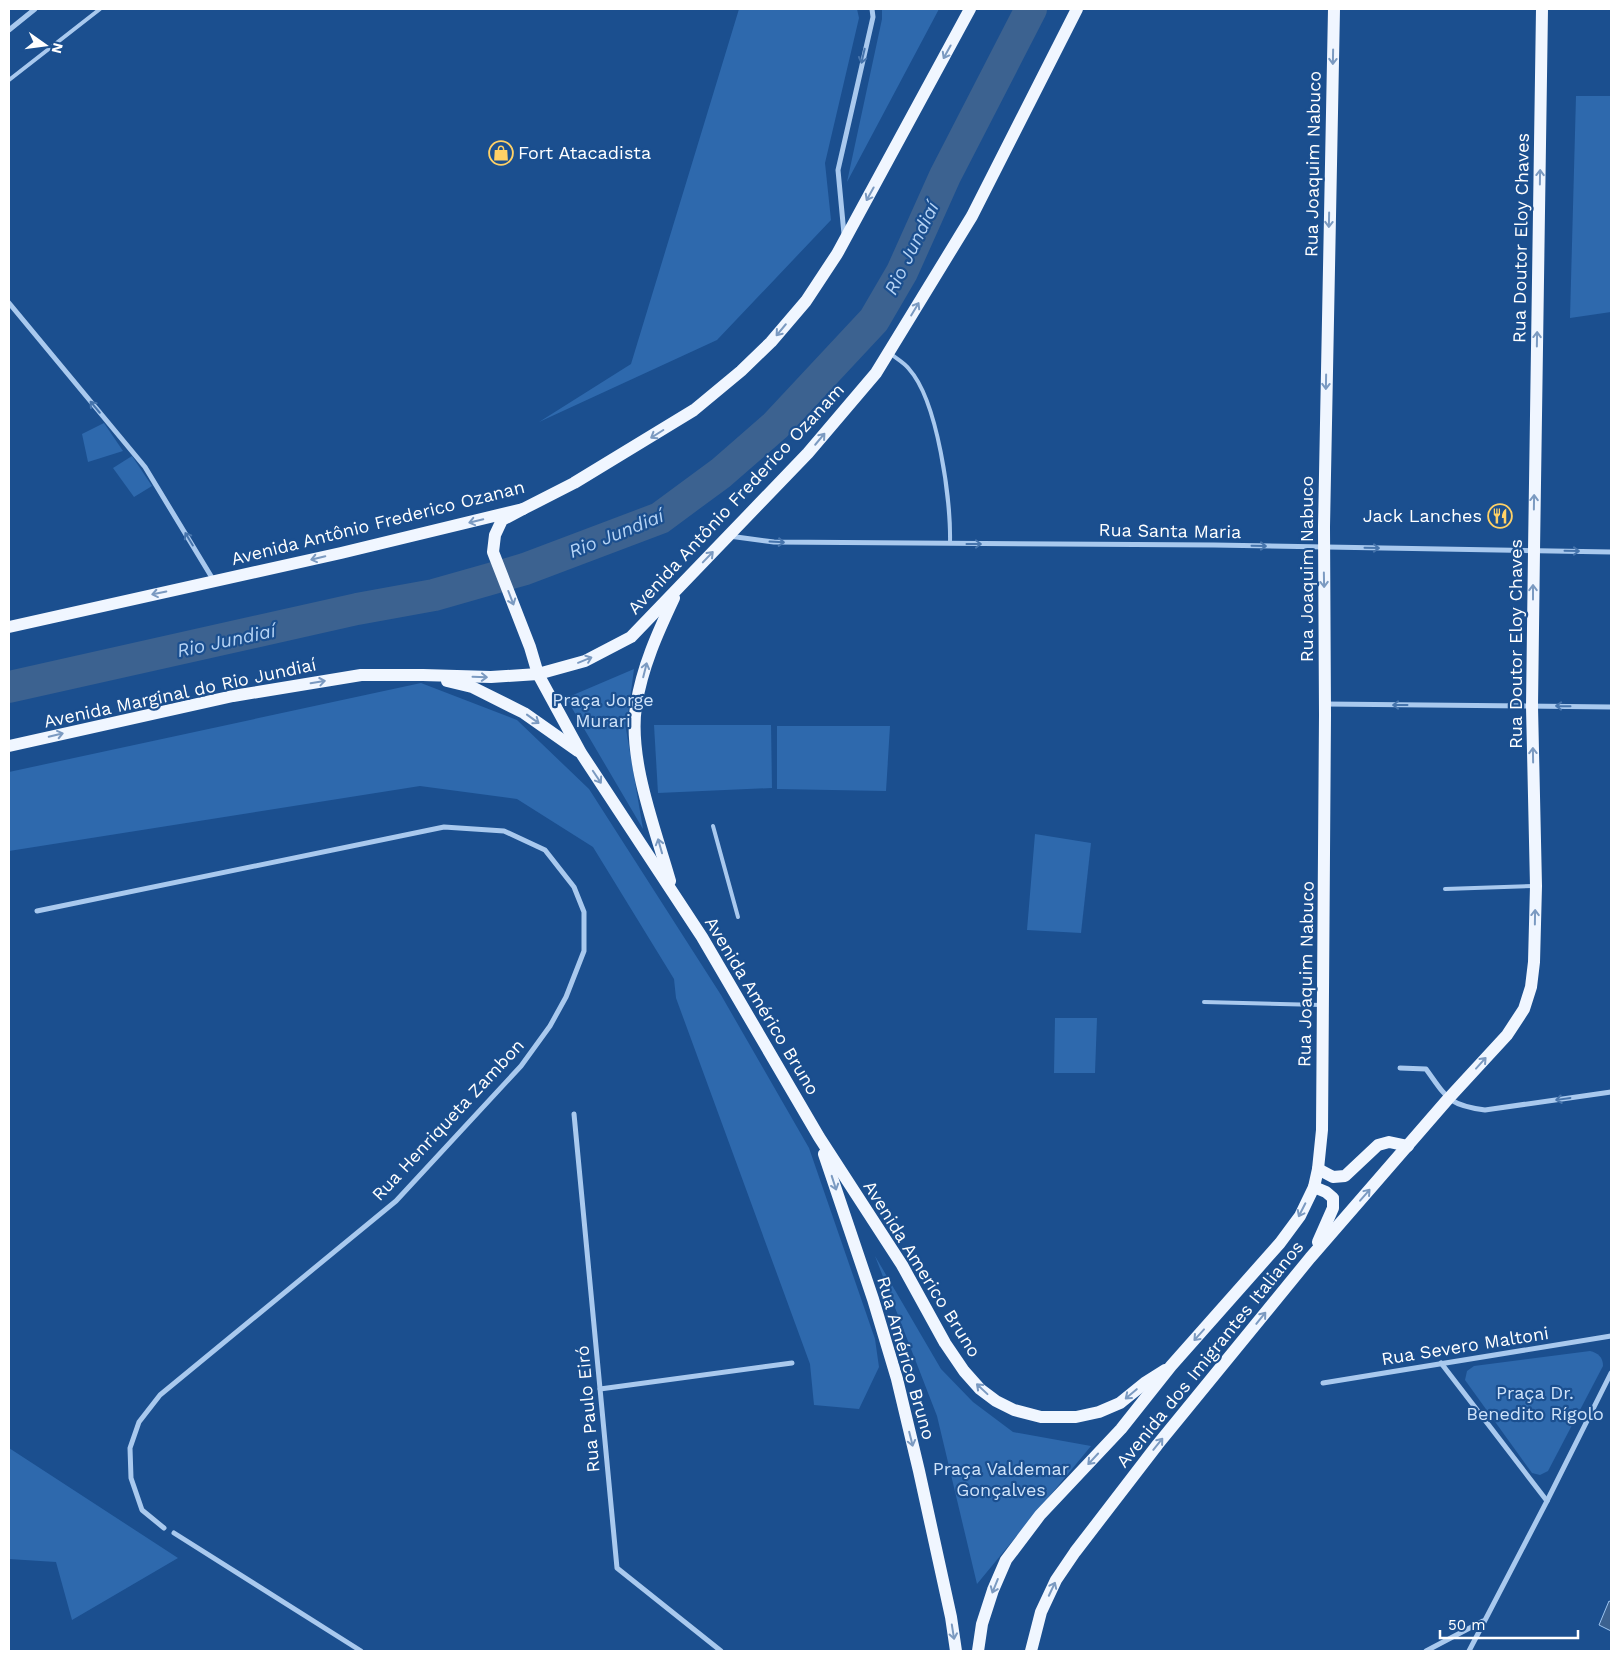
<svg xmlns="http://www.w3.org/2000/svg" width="1620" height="1660" viewBox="0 0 1620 1660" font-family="'Work Sans',sans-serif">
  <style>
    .green { fill: #2e69ad }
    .water { fill: #3c6290; stroke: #9cc4f0 }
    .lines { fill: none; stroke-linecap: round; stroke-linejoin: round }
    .river { stroke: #3c6290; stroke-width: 32 }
    .lane { stroke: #a9c9ee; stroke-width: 4 }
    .street { stroke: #a9c9ee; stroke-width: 5 }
    .primary { stroke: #f0f6ff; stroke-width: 12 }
    .oneway { stroke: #7b9ac1 }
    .oneway2 { stroke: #4674ac }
    .labels { text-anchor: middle; stroke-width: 4.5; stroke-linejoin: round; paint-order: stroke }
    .poi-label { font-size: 18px; fill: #fff; stroke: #1b4f8f; text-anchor: start }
    .street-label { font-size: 18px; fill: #fff; stroke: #1b4f8f }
    .park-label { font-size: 18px; fill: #cfe3fa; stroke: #1b4f8f }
    .water-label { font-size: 19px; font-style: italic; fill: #b5d3f5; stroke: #1b4f8f }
  </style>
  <rect width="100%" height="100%" fill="#1b4f8f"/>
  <g class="green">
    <polygon points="739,9 857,9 859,18 825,163 831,220 717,340 539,422 631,364"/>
    <polygon points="882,9 939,9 847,182 882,19"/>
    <polygon points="1576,96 1611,96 1611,312 1570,318"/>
    <polygon points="104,423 123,451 88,462 82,434"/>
    <polygon points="132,456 152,486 134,497 113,468"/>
    <polygon points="634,669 626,729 643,829 566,698"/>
    <polygon points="421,683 517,720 589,789 721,995 809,1148 875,1339 879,1367 859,1409 814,1405 810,1364 676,998 674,979 593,847 517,799 420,786 9,851 9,772"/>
    <polygon points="654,725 771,725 772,788 658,793"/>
    <polygon points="777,726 890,726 886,791 777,789"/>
    <polygon points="1035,834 1091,843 1081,933 1027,930"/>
    <polygon points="1055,1018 1097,1018 1095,1073 1054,1073"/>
    <polygon points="875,1256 941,1369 973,1402 1013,1432 1091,1446 977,1584 937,1416"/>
    <path d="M1590,1351C1598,1353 1603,1357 1603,1366L1548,1471L1540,1475L1532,1473L1465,1380L1467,1371L1474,1366Z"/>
    <polygon points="9,1448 178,1558 72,1620 56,1562 9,1559"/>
  </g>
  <polygon class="water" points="1609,1601 1611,1602 1611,1631 1599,1625"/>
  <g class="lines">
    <polyline class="river" points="9,687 357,609 434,595 525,569 660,518 721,473 775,426 874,320 902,272 945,176 1031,9"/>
    <g class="lane">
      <polyline points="9,80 100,9"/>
      <path d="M891,354C897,359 905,363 909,369C938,401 951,501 950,543"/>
      <polyline points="713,826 738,917"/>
      <polyline points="1445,889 1533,886"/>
      <polyline points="1204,1002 1321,1005"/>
    </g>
    <g class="street">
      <polyline points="9,30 35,9"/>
      <polyline points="844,234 838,170 873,17 872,9"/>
      <polyline points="9,303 145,467 214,581"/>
      <polyline points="729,536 774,542 1214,545 1611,552"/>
      <polyline points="1325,704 1611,707"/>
      <polyline points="37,911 444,827 504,831 545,850 574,887 584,912 584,951 566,997 550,1026 521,1066 396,1201 160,1395 139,1422 130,1448 131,1478 142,1510 164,1528"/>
      <path d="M1400,1068L1426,1069C1447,1098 1448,1105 1485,1110L1611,1092"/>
      <polyline points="574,1114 617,1568 721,1651"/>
      <polyline points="1441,1363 1547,1501"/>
      <polyline points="1323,1383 1611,1336"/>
      <polyline points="600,1389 792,1363"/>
      <polyline points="174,1533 361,1651"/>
      <polyline points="1426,1651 1483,1621"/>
      <polyline points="1469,1651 1547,1501 1611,1373"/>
    </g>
    <g class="primary">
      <polyline points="523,509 502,520 495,535 493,552 530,647 538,674 581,753 702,937 819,1137 902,1265 945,1343 964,1371 980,1389 996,1401 1014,1410 1041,1417 1076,1417 1099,1412 1120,1403 1146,1382 1165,1370"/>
      <polyline points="9,627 341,553 523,509 574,483 694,410 741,371 771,342 806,301 837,254 970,9"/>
      <polyline points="447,681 472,687 524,713 578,751"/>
      <polyline points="9,746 233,696 361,675 423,675 491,677 538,674 585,661 631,637 808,453 876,373 972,216 1077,9"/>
      <path d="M670,881C655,828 628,760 636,706C642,667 658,632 674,598"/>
      <polyline points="824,1154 873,1299 897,1379 919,1471 951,1617 956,1651"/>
      <polyline points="1318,1169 1333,1177 1345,1176 1378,1145 1389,1142 1408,1146"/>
      <polyline points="1314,1187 1326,1192 1333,1198 1333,1208 1318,1242"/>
      <polyline points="978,1651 982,1624 993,1590 1006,1560 1040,1515 1121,1429 1171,1366 1280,1243 1300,1216 1314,1187 1318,1169 1322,1130 1325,715 1324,527 1334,9"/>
      <polyline points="1031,1651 1041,1612 1056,1580 1075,1552 1158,1444 1310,1258 1448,1099 1507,1035 1524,1009 1531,987 1534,962 1536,886 1532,706 1534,551 1542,9"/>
    </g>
  </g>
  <defs><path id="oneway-shaft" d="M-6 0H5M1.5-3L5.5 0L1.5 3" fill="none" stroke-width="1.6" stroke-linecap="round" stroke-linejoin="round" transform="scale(1.25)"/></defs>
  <g class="oneway">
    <use href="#oneway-shaft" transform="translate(947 52) rotate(119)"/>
    <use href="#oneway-shaft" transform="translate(1333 57) rotate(91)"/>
    <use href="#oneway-shaft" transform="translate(1540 177) rotate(-89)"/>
    <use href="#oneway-shaft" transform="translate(870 194) rotate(119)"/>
    <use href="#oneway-shaft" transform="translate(1329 220) rotate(91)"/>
    <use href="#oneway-shaft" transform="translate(915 309) rotate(-59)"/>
    <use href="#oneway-shaft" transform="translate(781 330) rotate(130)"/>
    <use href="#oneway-shaft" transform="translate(1537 339) rotate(-89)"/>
    <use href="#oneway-shaft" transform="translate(1326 382) rotate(91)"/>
    <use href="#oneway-shaft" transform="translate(657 434) rotate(148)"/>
    <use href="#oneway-shaft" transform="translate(820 439) rotate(-50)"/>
    <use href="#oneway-shaft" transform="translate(1534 502) rotate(-89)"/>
    <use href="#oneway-shaft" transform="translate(476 521) rotate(166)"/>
    <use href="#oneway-shaft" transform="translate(708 557) rotate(-46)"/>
    <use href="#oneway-shaft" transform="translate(318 558) rotate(167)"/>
    <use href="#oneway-shaft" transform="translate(1324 580) rotate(89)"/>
    <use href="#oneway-shaft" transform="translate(1533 592) rotate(-90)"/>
    <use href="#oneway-shaft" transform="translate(159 593) rotate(168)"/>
    <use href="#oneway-shaft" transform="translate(511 598) rotate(69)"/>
    <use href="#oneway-shaft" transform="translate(585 660) rotate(-22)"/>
    <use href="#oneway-shaft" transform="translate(645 670) rotate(-76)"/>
    <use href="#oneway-shaft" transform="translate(480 677) rotate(2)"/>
    <use href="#oneway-shaft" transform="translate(318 682) rotate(-9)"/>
    <use href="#oneway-shaft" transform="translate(533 719) rotate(36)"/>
    <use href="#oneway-shaft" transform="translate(56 735) rotate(-13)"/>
    <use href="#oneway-shaft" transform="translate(1533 755) rotate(-91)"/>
    <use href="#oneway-shaft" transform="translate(597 777) rotate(56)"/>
    <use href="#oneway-shaft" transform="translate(660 846) rotate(-106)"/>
    <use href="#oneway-shaft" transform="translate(1535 917) rotate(-89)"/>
    <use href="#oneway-shaft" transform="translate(1481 1063) rotate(-48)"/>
    <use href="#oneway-shaft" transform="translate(834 1183) rotate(72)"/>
    <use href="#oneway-shaft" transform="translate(1365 1195) rotate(-49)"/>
    <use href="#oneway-shaft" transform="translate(1302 1210) rotate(117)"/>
    <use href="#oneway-shaft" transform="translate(1261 1318) rotate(-51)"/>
    <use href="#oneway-shaft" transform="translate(1199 1335) rotate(132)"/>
    <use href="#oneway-shaft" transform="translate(982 1389) rotate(-137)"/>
    <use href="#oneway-shaft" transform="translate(1131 1394) rotate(140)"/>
    <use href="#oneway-shaft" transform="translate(911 1439) rotate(76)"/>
    <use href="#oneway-shaft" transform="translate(1158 1444) rotate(-51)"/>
    <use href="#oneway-shaft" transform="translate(1093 1459) rotate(133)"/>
    <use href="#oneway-shaft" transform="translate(995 1586) rotate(112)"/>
    <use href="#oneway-shaft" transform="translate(1052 1589) rotate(-65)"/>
    <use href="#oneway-shaft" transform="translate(953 1632) rotate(81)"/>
  </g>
  <g class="oneway2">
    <use href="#oneway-shaft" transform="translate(863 56) rotate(103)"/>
    <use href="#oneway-shaft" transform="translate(95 407) rotate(-130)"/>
    <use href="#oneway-shaft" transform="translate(189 539) rotate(-121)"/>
    <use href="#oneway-shaft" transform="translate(777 542) rotate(3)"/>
    <use href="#oneway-shaft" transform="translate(974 544)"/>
    <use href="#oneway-shaft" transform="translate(1259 546) rotate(1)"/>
    <use href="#oneway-shaft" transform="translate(1372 548) rotate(1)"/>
    <use href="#oneway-shaft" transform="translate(1572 551) rotate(1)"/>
    <use href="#oneway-shaft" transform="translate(1400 705) rotate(-180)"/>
    <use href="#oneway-shaft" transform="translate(1563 706) rotate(-179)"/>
    <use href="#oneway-shaft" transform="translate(1563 1099) rotate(172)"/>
  </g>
  <defs>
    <g id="shop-ring" transform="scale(1.25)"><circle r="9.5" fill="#1b4f8f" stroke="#ffd166" stroke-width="1.5"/><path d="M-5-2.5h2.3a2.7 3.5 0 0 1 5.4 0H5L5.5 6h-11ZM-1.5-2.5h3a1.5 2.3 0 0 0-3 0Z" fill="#ffd166"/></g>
    <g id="restaurant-ring" transform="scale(1.25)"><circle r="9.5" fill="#1b4f8f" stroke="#ffd166" stroke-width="1.5"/><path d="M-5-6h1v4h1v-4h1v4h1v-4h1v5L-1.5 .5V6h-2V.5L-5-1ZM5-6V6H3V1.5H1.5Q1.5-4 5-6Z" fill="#ffd166"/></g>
  </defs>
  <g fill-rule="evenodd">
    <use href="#shop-ring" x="501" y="153"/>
    <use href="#restaurant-ring" x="1500" y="516"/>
  </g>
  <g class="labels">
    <g class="poi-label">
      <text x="518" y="159">Fort Atacadista</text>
      <text x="1482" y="522" text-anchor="end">Jack Lanches</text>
    </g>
    <g class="street-label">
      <text transform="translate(1313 164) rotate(-89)" y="6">Rua Joaquim Nabuco</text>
      <text transform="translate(1521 238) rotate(-89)" y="6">Rua Doutor Eloy Chaves</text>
      <text transform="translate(736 499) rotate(-47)" y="6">Avenida Antônio Frederico Ozanam</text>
      <text transform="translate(378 523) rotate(-14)" y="6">Avenida Antônio Frederico Ozanan</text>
      <text transform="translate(1170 531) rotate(1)" y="6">Rua Santa Maria</text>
      <text transform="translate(1307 569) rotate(-90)" y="6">Rua Joaquim Nabuco</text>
      <text transform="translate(1516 644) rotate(-90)" y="6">Rua Doutor Eloy Chaves</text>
      <text transform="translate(180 693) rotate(-12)" y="6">Avenida Marginal do Rio Jundiaí</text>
      <text transform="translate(1306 974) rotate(-89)" y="6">Rua Joaquim Nabuco</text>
      <text transform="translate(762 1006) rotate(59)" y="6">Avenida Américo Bruno</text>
      <text transform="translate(448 1120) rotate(-47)" y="6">Rua Henriqueta Zambon</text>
      <text transform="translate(922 1269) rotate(58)" y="6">Avenida Americo Bruno</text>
      <text transform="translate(1465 1346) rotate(-9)" y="6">Rua Severo Maltoni</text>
      <text transform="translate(1210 1354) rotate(-51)" y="6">Avenida dos Imigrantes Italianos</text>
      <text transform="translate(906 1358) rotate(74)" y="6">Rua Américo Bruno</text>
      <text transform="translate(588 1409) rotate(-95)" y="6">Rua Paulo Eiró</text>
    </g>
    <g class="park-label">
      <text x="603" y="706">Praça Jorge<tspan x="603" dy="21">Murari</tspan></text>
      <text x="1535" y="1399">Praça Dr.<tspan x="1535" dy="21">Benedito Rígolo</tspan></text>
      <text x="1001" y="1475">Praça Valdemar<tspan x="1001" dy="21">Gonçalves</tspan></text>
    </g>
    <g class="water-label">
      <text transform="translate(911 248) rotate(-64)" y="7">Rio Jundiaí</text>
      <text transform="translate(616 533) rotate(-22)" y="7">Rio Jundiaí</text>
      <text transform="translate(226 640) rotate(-12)" y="7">Rio Jundiaí</text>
    </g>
  </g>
  <rect width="1620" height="1660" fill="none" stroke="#ffffff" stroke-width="20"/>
  <g transform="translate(45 45) rotate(104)" stroke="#1b4f8f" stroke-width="4" paint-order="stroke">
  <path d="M0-4L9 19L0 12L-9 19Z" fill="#ffffff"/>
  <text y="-8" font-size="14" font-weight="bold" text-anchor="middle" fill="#ffffff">N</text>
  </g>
  <path d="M1440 1630v8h138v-8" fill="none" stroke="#ffffff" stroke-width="2.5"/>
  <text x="1448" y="1630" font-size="15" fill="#ffffff" stroke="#1b4f8f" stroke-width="4" paint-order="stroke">50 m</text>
</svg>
